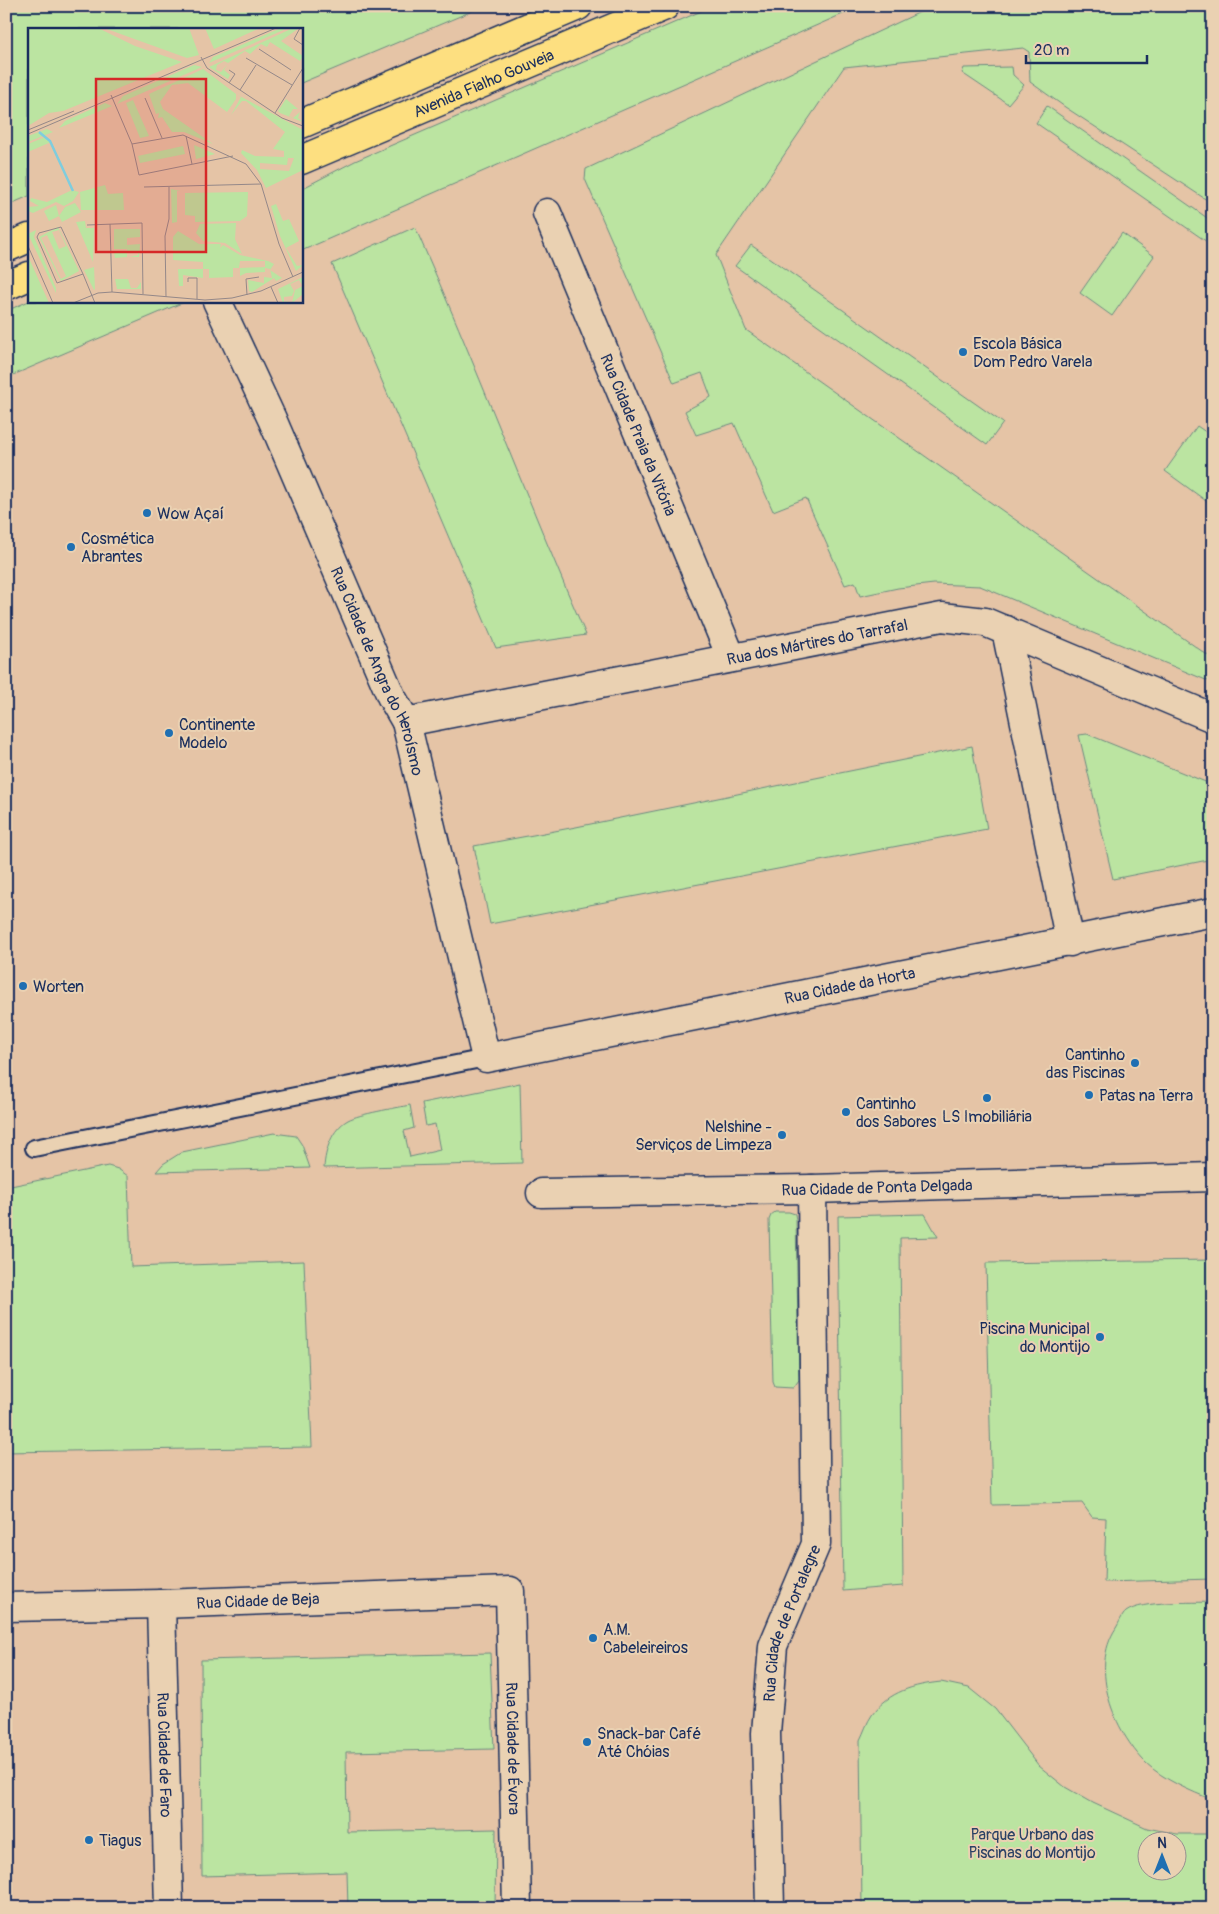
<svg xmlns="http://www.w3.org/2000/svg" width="1219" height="1914" viewBox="0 0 1219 1914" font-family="Pangolin,sans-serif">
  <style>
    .green { fill: #bbe4a1; stroke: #6b8a80; fill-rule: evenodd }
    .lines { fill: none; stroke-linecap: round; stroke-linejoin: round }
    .service-casing { stroke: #1b2f5e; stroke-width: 20 }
    .minor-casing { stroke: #1b2f5e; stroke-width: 31 }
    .primary-casing { stroke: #1b2f5e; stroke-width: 31 }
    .service { stroke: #ead1b2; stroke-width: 16 }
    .minor { stroke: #ead1b2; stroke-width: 28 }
    .primary { stroke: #fddf80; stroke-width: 28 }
    .poi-dot { fill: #1f6fb2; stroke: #ead1b2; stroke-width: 2 }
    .labels { text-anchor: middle; stroke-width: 4; stroke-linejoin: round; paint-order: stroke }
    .street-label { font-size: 16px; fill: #1b2f5e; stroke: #ead1b2 }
    .poi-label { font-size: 16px; fill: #1b2f5e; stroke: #ead1b2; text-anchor: start }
    .park-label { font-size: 16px; fill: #2b4165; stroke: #ead1b2 }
    .inset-river { fill: none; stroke: #7fcdde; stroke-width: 2.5 }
    .inset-road { fill: none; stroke: #948889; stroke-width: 1 }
    .view { fill: #d62828; fill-opacity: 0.15; stroke: #d62828; stroke-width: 2.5 }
    .inset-edge { fill: none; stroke: #1b2f5e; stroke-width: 2.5 }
  </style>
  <rect width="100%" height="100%" fill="#e5c4a6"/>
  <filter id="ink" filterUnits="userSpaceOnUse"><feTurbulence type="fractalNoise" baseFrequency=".02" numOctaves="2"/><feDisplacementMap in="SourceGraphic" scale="10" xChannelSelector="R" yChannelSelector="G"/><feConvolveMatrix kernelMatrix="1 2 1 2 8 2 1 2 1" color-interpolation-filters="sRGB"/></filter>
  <g filter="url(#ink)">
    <g class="green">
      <polygon points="6,6 484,6 301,83 301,29 29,29 29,196 6,206"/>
      <polygon points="713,6 861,6 301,251 301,189 355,161"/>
      <polygon points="933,6 1213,6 1213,204 1065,107 1030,82 1029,52 1023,48 844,67 716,255 746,330 1213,659 1213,683 980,586 934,584 898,588 860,596 855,582 845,585 806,498 773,511 734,423 696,435 685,411 711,397 702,373 674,383 585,179 586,169"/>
      <polygon points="1012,67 1013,75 1024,85 1008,104 962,73 964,68"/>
      <polygon points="1047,106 1213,222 1213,246 1036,123"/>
      <path d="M415,227C475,362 527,500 586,635L496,648L332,264Z"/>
      <polygon points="1122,233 1154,256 1112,316 1080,293"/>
      <polygon points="751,245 1003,423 987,445 735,266"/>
      <polygon points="29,301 184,301 184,302 6,378 6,311"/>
      <polygon points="1197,426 1213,437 1213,506 1165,471"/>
      <polygon points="1087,734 1213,785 1213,859 1113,879 1079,735"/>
      <polygon points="972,746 987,829 490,924 474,846 576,827"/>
      <path d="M520,1083L522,1163L324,1168C325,1150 332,1129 348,1120C359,1114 396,1108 410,1105L414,1128L404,1131L410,1157L440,1150L435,1124L426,1126L422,1103Z"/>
      <polygon points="274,1133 296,1136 302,1145 310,1168 156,1172 163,1164 182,1152"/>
      <polygon points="108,1166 118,1169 128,1176 131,1267 304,1261 312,1447 6,1452 6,1187"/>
      <polygon points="775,1212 789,1212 795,1214 796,1220 799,1380 793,1388 775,1387 773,1382 769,1220 771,1215"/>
      <polygon points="925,1214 938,1237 900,1238 903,1586 843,1591 838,1216"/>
      <polygon points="1213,1260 1213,1579 1104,1582 1106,1518 1092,1517 1082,1503 992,1505 986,1263"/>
      <path d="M1213,1602V1800C1190,1791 1164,1780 1146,1763C1114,1731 1089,1669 1116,1628C1119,1623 1122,1615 1126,1612C1142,1600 1193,1603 1213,1602Z"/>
      <polygon points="490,1653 494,1749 346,1752 347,1832 496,1829 495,1908 348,1908 347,1872 202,1876 201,1660"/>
      <path d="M941,1682L969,1688L995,1709L1039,1766L1065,1787L1093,1803L1147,1828L1177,1834H1213V1908H862L860,1740C864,1732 867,1722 872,1715C889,1691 914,1685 941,1682ZM1146,1842H1176V1872H1146Z"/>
    </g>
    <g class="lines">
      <g class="service-casing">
        <polyline id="service" points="34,1148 486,1058"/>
      </g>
      <g class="minor-casing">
        <g id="minor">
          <path id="s1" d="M547,213L731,657"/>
          <path id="s2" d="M217,301L272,419L391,696L406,722L486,1058L1213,912"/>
          <polyline points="1006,630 1070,942"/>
          <path id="s3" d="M406,722L942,617L985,622L1213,718"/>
          <path id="s4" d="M541,1193L812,1189L1213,1177"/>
          <path id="s5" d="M161,1604L169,1908"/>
          <path id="s6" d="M6,1607L161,1604L510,1591L517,1908"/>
          <path id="s7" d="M770,1908L766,1733L773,1646L816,1544L812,1189"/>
        </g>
      </g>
      <g class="primary-casing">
        <g id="primary">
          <polyline points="301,124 578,6"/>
          <path id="s8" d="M301,160L665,6"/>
          <polyline points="6,248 29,238"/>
          <polyline points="6,286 29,276"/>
        </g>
      </g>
      <use href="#service" class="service"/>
      <use href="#minor" class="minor"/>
      <use href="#primary" class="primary"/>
    </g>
  </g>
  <g class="poi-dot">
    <circle cx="963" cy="352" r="5"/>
    <circle cx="147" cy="513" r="5"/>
    <circle cx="71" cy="547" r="5"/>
    <circle cx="169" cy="733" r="5"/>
    <circle cx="23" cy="986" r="5"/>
    <circle cx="1135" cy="1063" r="5"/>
    <circle cx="1089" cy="1095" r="5"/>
    <circle cx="987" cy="1098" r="5"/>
    <circle cx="846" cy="1112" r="5"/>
    <circle cx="782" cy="1135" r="5"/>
    <circle cx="1100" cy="1337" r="5"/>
    <circle cx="593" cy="1638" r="5"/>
    <circle cx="587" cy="1742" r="5"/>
    <circle cx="89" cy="1840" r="5"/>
  </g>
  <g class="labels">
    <g class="street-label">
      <text dy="6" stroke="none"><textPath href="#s8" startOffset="198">Avenida Fialho Gouveia</textPath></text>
      <text dy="6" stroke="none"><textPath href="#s1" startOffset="240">Rua Cidade Praia da Vitória</textPath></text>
      <text dy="6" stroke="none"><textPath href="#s3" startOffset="419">Rua dos Mártires do Tarrafal</textPath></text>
      <text dy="6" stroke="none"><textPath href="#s2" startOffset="404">Rua Cidade de Angra do Heroísmo</textPath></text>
      <text dy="6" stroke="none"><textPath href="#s2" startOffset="1178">Rua Cidade da Horta</textPath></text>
      <text dy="6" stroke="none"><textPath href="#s4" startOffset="336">Rua Cidade de Ponta Delgada</textPath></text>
      <text dy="6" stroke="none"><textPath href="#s6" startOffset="252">Rua Cidade de Beja</textPath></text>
      <text dy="6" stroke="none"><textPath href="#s7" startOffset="289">Rua Cidade de Portalegre</textPath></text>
      <text dy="6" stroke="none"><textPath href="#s6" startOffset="662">Rua Cidade de Évora</textPath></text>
      <text dy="6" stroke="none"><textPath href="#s5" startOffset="151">Rua Cidade de Faro</textPath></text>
    </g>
    <g class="poi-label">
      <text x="973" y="349">Escola Básica<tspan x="973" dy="18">Dom Pedro Varela</tspan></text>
      <text x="157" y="519">Wow Açaí</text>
      <text x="81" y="544">Cosmética<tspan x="81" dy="18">Abrantes</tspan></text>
      <text x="179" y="730">Continente<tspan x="179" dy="18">Modelo</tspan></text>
      <text x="33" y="992">Worten</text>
      <text x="1125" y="1060" text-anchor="end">Cantinho<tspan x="1125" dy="18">das Piscinas</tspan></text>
      <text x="1099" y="1101">Patas na Terra</text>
      <text x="856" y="1109">Cantinho<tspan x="856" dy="18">dos Sabores</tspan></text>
      <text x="987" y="1122" text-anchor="middle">LS Imobiliária</text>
      <text x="772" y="1132" text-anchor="end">Nelshine -<tspan x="772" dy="18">Serviços de Limpeza</tspan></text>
      <text x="1090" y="1334" text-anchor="end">Piscina Municipal<tspan x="1090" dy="18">do Montijo</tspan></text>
      <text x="603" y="1635">A.M.<tspan x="603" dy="18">Cabeleireiros</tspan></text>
      <text x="597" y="1739">Snack-bar Café<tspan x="597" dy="18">Até Chóias</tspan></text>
      <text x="99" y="1846">Tiagus</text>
    </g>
    <g class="park-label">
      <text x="1032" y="1840">Parque Urbano das<tspan x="1032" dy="18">Piscinas do Montijo</tspan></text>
    </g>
  </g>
  <g transform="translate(28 28)">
    <rect width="275" height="275" fill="#e5c4a6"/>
    <path d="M0,0H70L107,18L154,34L35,83L21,85L0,98ZM76,0H161L171,27L159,30ZM177,0H232L186,21ZM253,0H260L181,35L185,29ZM265,0H271L253,13L275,28L272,33L242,14L239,19L233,16L222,26L217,23L200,35L196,33L189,37L188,42L193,44L199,37L196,42L202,47L200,51L181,39ZM166,37L174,39L89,76L95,68ZM175,41L208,66L275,102V142L238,160L229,142L213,125L214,122L227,128L256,129V123L245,121L257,104L218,73H214L203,87L213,69L208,66V71L199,84L160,55L144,57L132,74L135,81L185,116L156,104H144L134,89L130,90L131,85L128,86L121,66ZM260,130H266L261,143L232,141V135L259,137ZM258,71L270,81H265L261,88L265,90L272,84L270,90L275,94L252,85L250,83ZM105,72L108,79L121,108L112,110L98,75ZM77,75L84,78L31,100L37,93ZM19,101L25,104L0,114V108ZM17,109L23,114L0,124V129V116ZM166,117L187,126L168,131ZM155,118L157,126L112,135L110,128ZM77,157L80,166L95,165L96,182H53L52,164ZM143,161L152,163H149V194L144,195ZM44,162L51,164L45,173L36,178L28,174L5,185L0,183V179L11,178L2,173L3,170L19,174ZM220,164L219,188L212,193L167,194V188L157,187V165ZM47,175L53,184L34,194L31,188L21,193L16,183L28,177L31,188L37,179ZM248,176L255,193L261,191L271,213L258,220L269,238L275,237L268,243L252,208L243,178ZM57,193L58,200H66L65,234L48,194ZM208,195L207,211L214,226L197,215L175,213L168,205L172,196ZM30,199L51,243L33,253L11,209ZM31,202L38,218L31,221L24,204ZM19,207L38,248L33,251L13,210ZM86,201H112V209L99,210V217L112,216L111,229H102L110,227V224H99V229L87,230L86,224H99V221H86ZM8,202L6,209L28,260V265L0,206ZM150,203L171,216H193L192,220L195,217L212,227L240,233L246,236L242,242L254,250L248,253L246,250L224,264L221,263L220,252L236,255V249L244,250L242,241L237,240V244L218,245L212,248V240L237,239V233H212L211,240H205V249L181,250V241H175V234L145,232V209ZM0,227V228L21,275H0ZM66,239L67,261L66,262L56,242ZM150,241H175V250L155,247V258H151ZM275,249V266L264,275L267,262L275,258L271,252L262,256L266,263L264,268L256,269V274L262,272L255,275L250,261ZM87,251H100L103,260H109L113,254V261H89Z" fill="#bbe4a1" fill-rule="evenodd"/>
    <path class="inset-river" d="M11,104L22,113L45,163"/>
    <path class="inset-road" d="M272,0L266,11L275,17M231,21L263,42M173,29L179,40L254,90L275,98M218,30L264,57M201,55L207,46L201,42M212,62L228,37M83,67L104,116L111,147L205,128M117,70L134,110M247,85L275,40M0,102L46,83M0,106L248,0M158,108L164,136M104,116L155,107L218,136L233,156L251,216L265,249M116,159L233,156M82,196L84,264M59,197L114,195L115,266M0,218L25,275M55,246L29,255L9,209L11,205L33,199L55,246L67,275M160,254V250H169V271M243,259L250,275M219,267L218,251L231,249M138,269L137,208L141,191V159M45,275L70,265L84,264L177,272L204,270L233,263L275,244"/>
    <path class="view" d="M68,51H178V224H68Z"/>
    <rect width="275" height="275" class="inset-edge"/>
  </g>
  <rect width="1219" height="1914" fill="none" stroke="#ead1b2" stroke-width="25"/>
  <rect x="12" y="12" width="1194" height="1889" fill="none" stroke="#1b2f5e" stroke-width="2" filter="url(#ink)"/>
  <g transform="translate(1162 1856)"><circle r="24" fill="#ead1b2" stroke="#979090"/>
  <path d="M0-4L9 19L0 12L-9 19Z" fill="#1f6fb2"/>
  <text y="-8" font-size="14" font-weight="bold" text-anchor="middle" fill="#1b2f5e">N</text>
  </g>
  <path d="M1026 55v8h121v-8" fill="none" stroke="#1b2f5e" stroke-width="2.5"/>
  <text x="1034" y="55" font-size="15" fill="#1b2f5e" stroke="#ead1b2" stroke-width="4" paint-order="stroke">20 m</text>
</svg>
